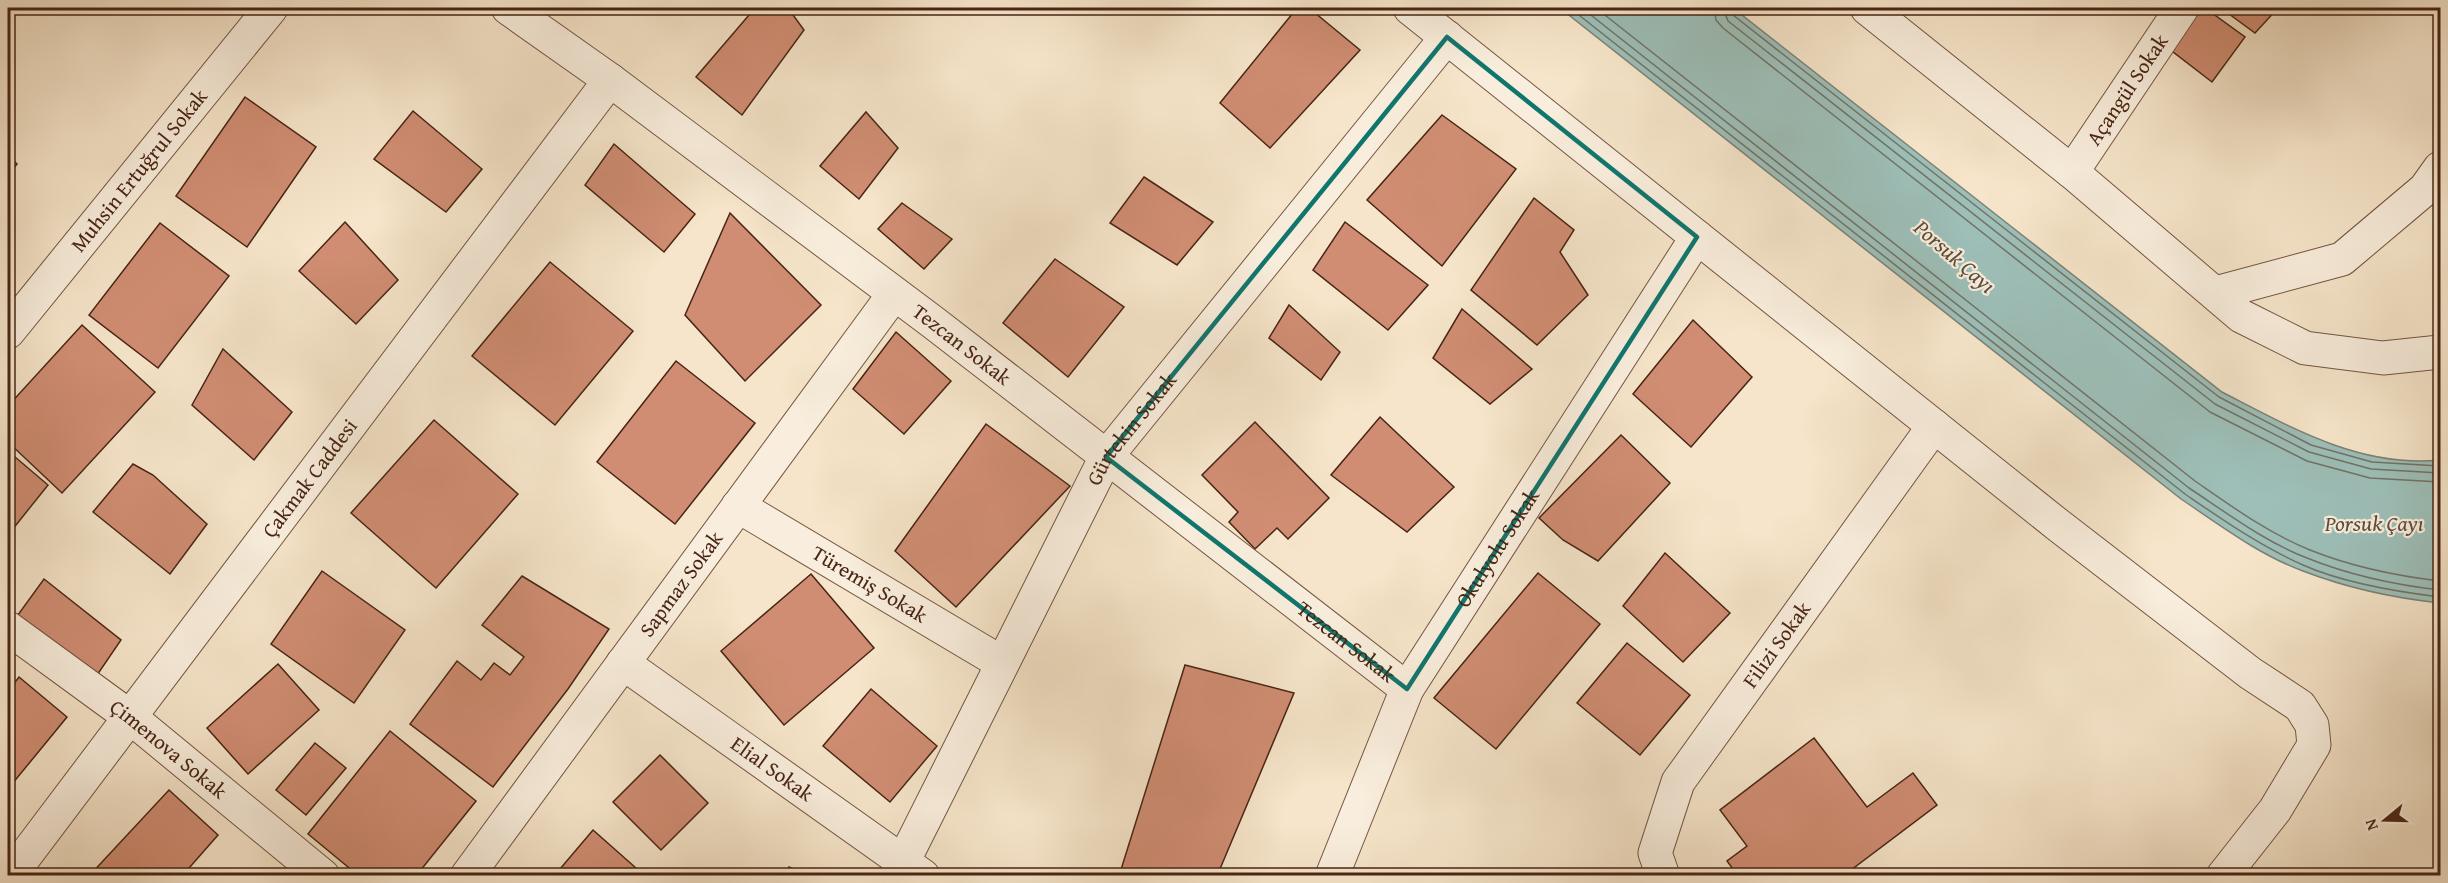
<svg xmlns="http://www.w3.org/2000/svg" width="2448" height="883" viewBox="0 0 2448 883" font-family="'Gentium Book Plus',serif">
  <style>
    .water { fill: #9dbfb8; stroke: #7b8176; stroke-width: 1.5 }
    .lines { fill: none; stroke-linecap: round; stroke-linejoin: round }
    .shore { stroke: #727266; stroke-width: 1.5 }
    .building { fill: #d08d73; stroke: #482514; stroke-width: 1.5 }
    .minor-casing { stroke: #745542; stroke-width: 35 }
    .tertiary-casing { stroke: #745542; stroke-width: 35 }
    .minor { stroke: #f9eedd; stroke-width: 33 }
    .tertiary { stroke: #f9eedd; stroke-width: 33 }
    .marked { fill: none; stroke: #0f766e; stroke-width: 4.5; stroke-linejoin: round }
    .labels { text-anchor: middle; stroke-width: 4.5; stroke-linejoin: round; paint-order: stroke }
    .street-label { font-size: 21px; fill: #482514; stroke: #f9eedd }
    .water-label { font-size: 22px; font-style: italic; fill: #5d4c3d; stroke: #f9eedd }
  </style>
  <rect width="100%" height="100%" fill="#f6e5ca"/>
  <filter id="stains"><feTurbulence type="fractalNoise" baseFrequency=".00333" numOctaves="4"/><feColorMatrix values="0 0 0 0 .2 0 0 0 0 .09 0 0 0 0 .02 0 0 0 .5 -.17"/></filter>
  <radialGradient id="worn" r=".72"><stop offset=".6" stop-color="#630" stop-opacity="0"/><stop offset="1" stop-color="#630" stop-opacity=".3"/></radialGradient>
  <path class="water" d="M1560,8H1733L2222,392C2290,427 2360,468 2440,460V603C2394,598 2347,588 2303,571C2259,555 2220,525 2181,499Z"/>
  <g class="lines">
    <g class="shore">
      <path d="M1570,8L2185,494C2223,520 2260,546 2303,565C2341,582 2399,592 2440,597"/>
      <path d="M1582,8L2189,488C2227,513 2265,542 2307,558C2349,575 2396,585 2440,590"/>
      <path d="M1596,8L2195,481C2231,506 2268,533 2310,550C2350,566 2397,576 2440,581"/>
      <polyline points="1714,8 1716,20 1723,28 2210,412 2307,461 2370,478 2440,482"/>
      <polyline points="1723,8 1728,21 2215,404 2309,452 2371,469 2440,473"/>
      <polyline points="1730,8 1733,15 2219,397 2311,445 2372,462 2440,466"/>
    </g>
  </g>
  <g class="building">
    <polygon points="755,8 788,8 804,30 742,115 696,77"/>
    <polygon points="1297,8 1309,8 1360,50 1270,148 1220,103"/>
    <polygon points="2194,8 2205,8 2245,37 2212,82 2168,48"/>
    <polygon points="2221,8 2278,8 2255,33"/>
    <polygon points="245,97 316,147 247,247 176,196"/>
    <polygon points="413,111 482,169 446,212 374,159"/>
    <polygon points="866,112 898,148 859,199 820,166"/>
    <polygon points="1442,115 1516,169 1442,266 1367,200"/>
    <polygon points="614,144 695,214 664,252 585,185"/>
    <polygon points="8,155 17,164 8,175"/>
    <polygon points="1144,177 1213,222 1177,265 1110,223"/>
    <polygon points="1534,198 1574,230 1560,252 1588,295 1537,345 1471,290"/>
    <polygon points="902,203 952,239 924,269 878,229"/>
    <polygon points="730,213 821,305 745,381 685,315"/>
    <polygon points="345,222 398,280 356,324 299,271"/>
    <polygon points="1345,222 1428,285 1388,330 1313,270"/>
    <polygon points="160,223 229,276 158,368 89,315"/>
    <polygon points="1055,259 1124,307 1068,377 1003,323"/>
    <polygon points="550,262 633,331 555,425 472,356"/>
    <polygon points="1289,305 1340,352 1321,380 1269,338"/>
    <polygon points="1462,309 1532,369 1490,404 1433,358"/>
    <polygon points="1693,320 1752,377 1691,447 1633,394"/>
    <polygon points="82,325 155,392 62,493 8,442 8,406"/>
    <polygon points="896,332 951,381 904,434 853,389"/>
    <polygon points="223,349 292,412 254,460 192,405"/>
    <polygon points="676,361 755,423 675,524 597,462"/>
    <polygon points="1380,417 1454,487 1407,532 1331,475"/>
    <polygon points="434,420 518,494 436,588 351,513"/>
    <polygon points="1255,422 1329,498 1288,539 1277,528 1255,549 1229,522 1238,512 1202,475"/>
    <polygon points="986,424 1070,486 956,607 895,551"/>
    <polygon points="1621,435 1670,483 1598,561 1563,540 1539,518"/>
    <polygon points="8,451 48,485 8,535"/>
    <polygon points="133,464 153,475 207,524 170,574 93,512"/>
    <polygon points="1665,553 1730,613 1683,662 1623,606"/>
    <polygon points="322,571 405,630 354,703 271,644"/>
    <polygon points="1538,573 1600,624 1496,749 1434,698"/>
    <polygon points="811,574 874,648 784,725 721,651"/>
    <polygon points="522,576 609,629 568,689 493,787 410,724 457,661 481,680 494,663 510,675 524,657 482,625"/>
    <polygon points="44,579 121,640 91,684 12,623"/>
    <polygon points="1627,643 1690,695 1640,755 1577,703"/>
    <polygon points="278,664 319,710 248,774 207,728"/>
    <polygon points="1185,665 1294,693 1217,876 1119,876"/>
    <polygon points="19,677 67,717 8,789 8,691"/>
    <polygon points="871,689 937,746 890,802 823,746"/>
    <polygon points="390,731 476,801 416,876 359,876 308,834"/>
    <polygon points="1814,738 1867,807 1913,773 1937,805 1843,876 1738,876 1727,861 1747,846 1720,810"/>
    <polygon points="315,743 346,768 306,815 276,790"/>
    <polygon points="660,755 708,803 661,850 613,802"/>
    <polygon points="169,790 218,835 182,876 89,876"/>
    <polygon points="593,830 645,876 554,876"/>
    <polygon points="789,867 806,876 785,876"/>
  </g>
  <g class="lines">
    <g class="minor-casing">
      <g id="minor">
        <polyline points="1410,8 2058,525 2250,673 2300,706 2312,725 2314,745 2275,810 2223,876"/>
        <path id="s1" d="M610,80L934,323L1407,689"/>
        <path id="s2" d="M2072,172L2182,8"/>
        <polyline points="2216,293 2342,259 2425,189 2440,168"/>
        <path id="s3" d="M738,506L1002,663"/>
        <path id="s4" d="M8,628L130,717L323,876"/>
        <path id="s5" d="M623,663L923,876"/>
        <path id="s6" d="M467,876L894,294"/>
        <path id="s7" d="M896,876L1106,457L1447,37"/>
        <path id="s8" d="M1332,876L1407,689L1697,237"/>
        <path id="s9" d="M1663,876L1655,853L1678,782L1934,426"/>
      </g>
    </g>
    <g class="tertiary-casing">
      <g id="tertiary">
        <polyline points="1867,8 2072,172 2241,316 2305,348 2383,358 2440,352"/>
        <path id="s10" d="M8,332L271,8"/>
        <path id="s11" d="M10,876L610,80L508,8"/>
      </g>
    </g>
    <use href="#minor" class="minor"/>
    <use href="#tertiary" class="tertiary"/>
  </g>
  <path class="marked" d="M1447,37L1697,237L1407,689L1106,457Z"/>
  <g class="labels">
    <g class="street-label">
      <text dy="7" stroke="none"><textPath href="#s2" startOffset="99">Açangül Sokak</textPath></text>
      <text dy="7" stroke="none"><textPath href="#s10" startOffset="208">Muhsin Ertuğrul Sokak</textPath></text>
      <text dy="7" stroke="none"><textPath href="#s1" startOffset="440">Tezcan Sokak</textPath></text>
      <text dy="7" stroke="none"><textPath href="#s7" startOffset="506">Gürtekin Sokak</textPath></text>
      <text dy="7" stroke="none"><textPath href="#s11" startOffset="498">Çakmak Caddesi</textPath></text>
      <text dy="7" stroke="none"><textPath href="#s8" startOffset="369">Okulyolu Sokak</textPath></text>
      <text dy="7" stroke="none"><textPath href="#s6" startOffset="362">Sapmaz Sokak</textPath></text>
      <text dy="7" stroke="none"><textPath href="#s3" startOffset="153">Türemiş Sokak</textPath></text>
      <text dy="7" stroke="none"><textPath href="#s1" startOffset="926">Tezcan Sokak</textPath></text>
      <text dy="7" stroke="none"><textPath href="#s9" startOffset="268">Filizi Sokak</textPath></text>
      <text dy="7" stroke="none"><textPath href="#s4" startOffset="201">Çimenova Sokak</textPath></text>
      <text dy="7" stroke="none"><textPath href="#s5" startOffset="183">Elial Sokak</textPath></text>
    </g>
    <g class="water-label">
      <text transform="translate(1955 256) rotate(41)" y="8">Porsuk Çayı</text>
      <text x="2374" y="531">Porsuk Çayı</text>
    </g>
  </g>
  <rect width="2448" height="883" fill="none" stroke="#f6e5ca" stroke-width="30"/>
  <rect x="9" y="9" width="2430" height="865" fill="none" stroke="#482514" stroke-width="3"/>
  <rect x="15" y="15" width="2418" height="853" fill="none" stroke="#482514" stroke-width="1.5"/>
  <g transform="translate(2385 820) rotate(251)" stroke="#f9eedd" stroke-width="4.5" paint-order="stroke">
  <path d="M0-4.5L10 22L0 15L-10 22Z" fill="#482514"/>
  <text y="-9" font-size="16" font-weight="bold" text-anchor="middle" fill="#482514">N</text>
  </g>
  <rect width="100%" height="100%" filter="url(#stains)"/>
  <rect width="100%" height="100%" fill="url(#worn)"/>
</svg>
